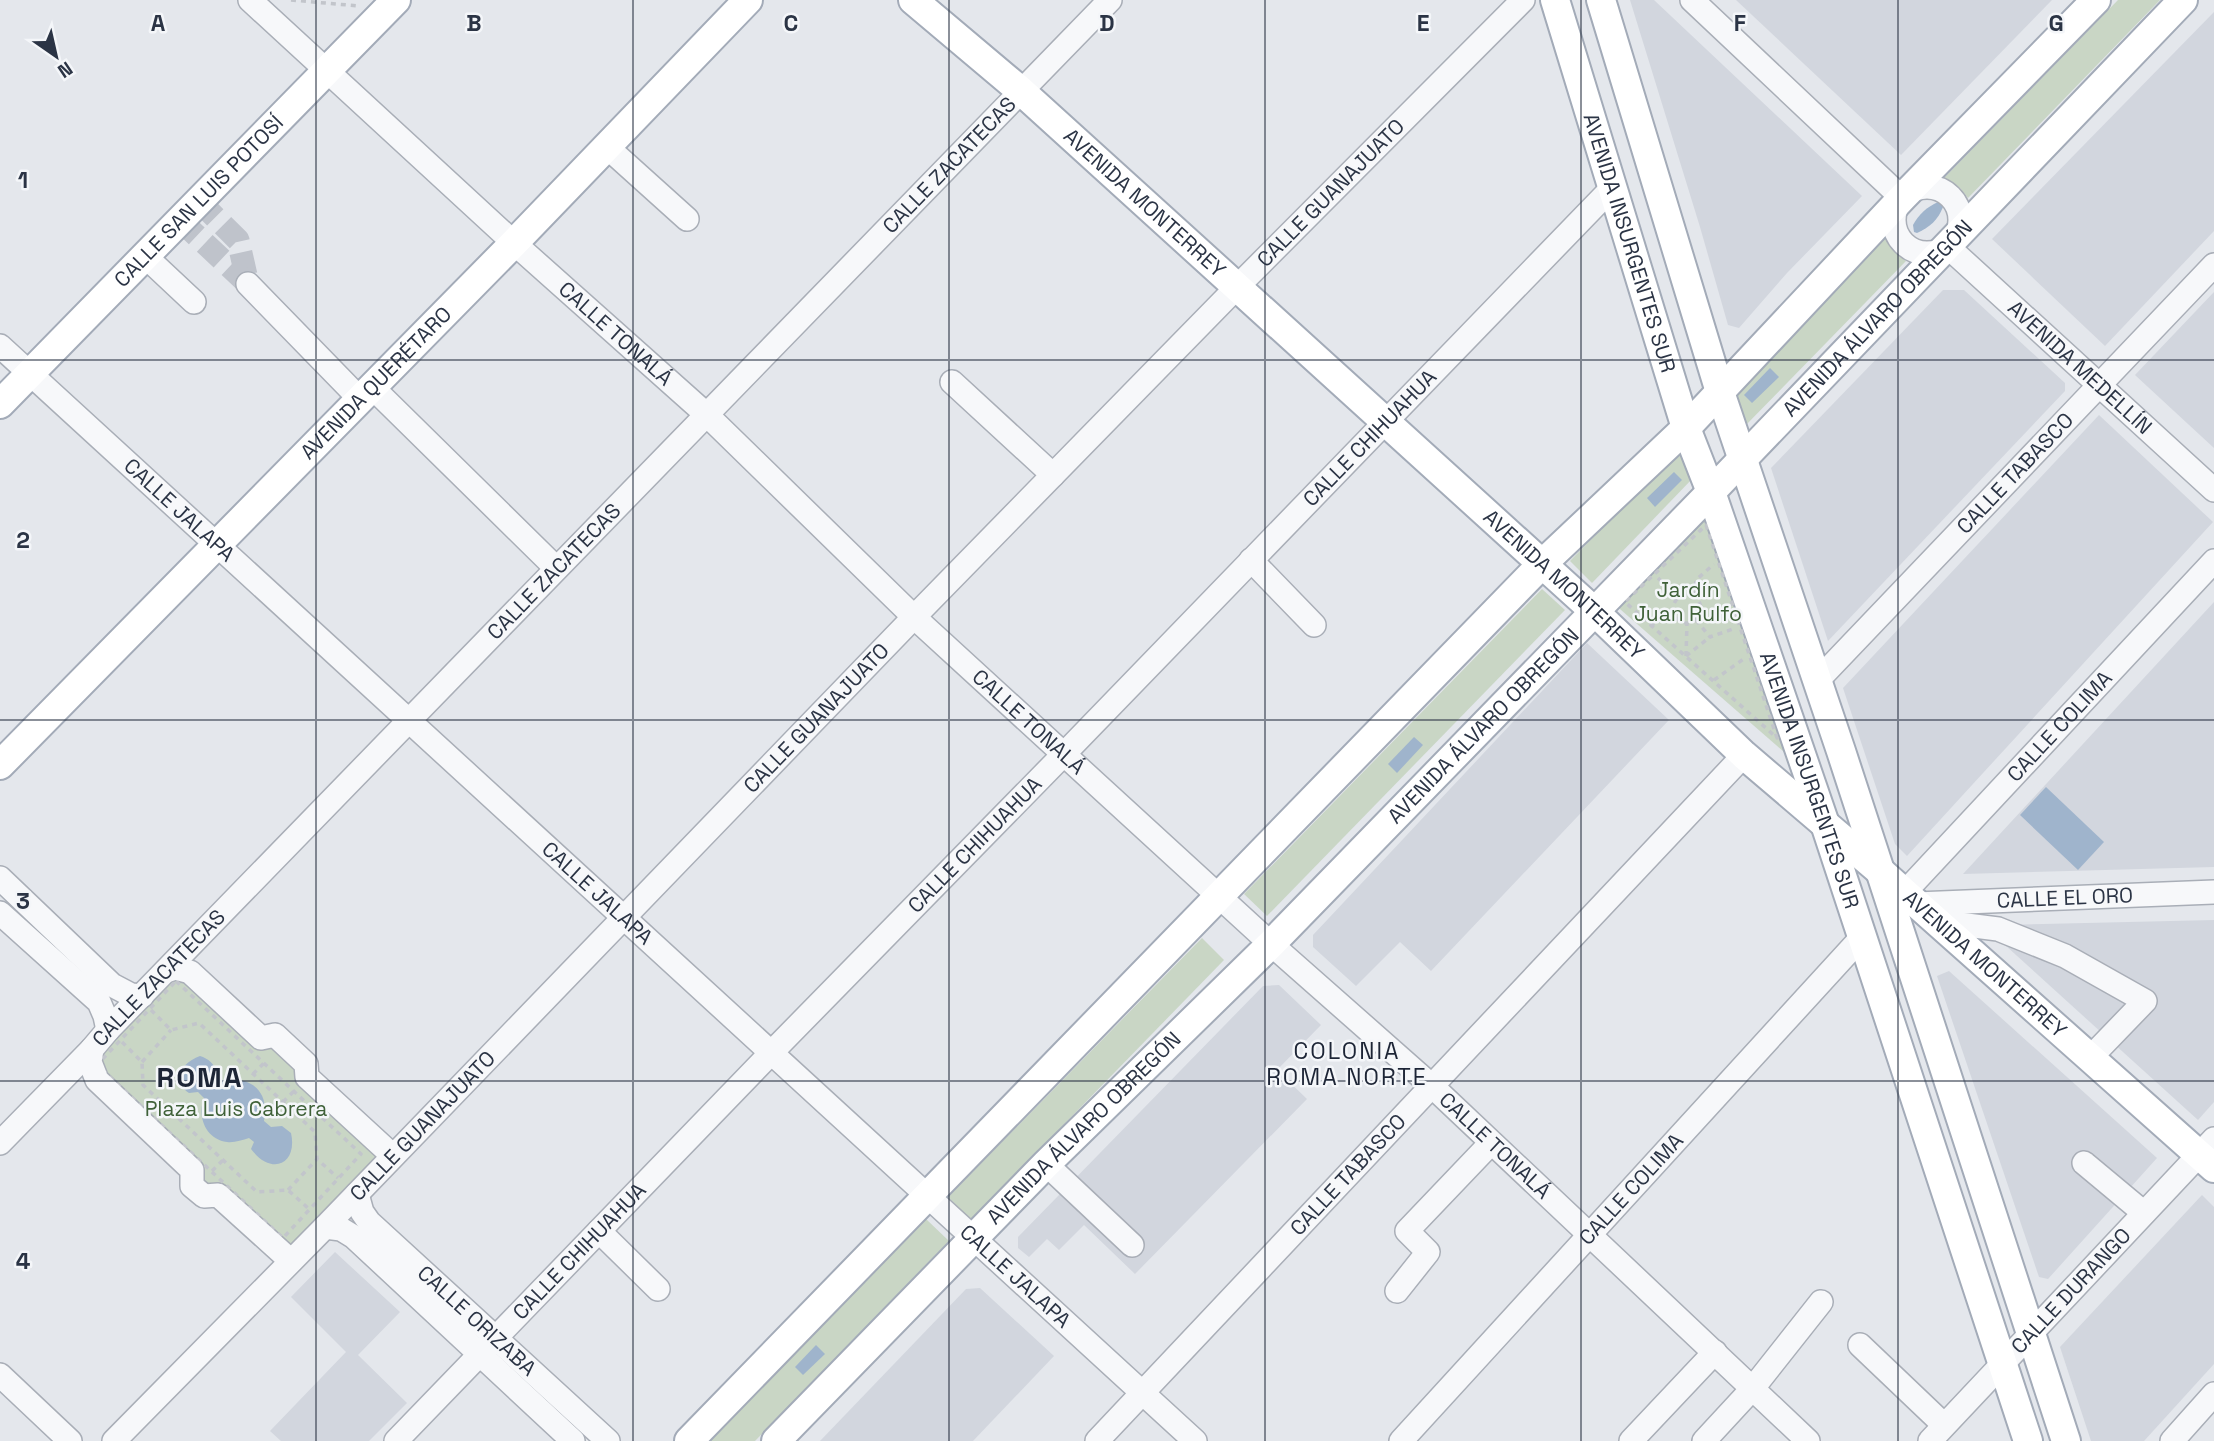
<svg xmlns="http://www.w3.org/2000/svg" width="2214" height="1441" viewBox="0 0 2214 1441" font-family="'Space Grotesk',sans-serif">
  <style>
    .built { fill: #d2d6de }
    .green { fill: #c9d6c5 }
    .water { fill: #9fb4cc }
    .lines { fill: none; stroke-linecap: round; stroke-linejoin: round }
    .minor-tunnel { stroke: #bfc3cb; stroke-width: 23; stroke-dasharray: 23 11; stroke-linecap: butt }
    .minor-casing { stroke: #a9aeb7; stroke-width: 26 }
    .major-casing { stroke: #a3abb8; stroke-width: 32 }
    .path { stroke: #c2c5cb; stroke-width: 3.5; stroke-dasharray: 5 5; stroke-linecap: butt }
    .minor { stroke: #f7f8fa; stroke-width: 23 }
    .major { stroke: #fff; stroke-width: 28 }
    .grid { fill: none; stroke: #2b3445; stroke-width: 2; stroke-opacity: 0.55 }
    .labels { text-anchor: middle; stroke-width: 5; stroke-linejoin: round; paint-order: stroke }
    .street-label { font-size: 21px; fill: #2b3445; stroke: #f4f6f9 }
    .park-label { font-size: 21px; fill: #3f6138; stroke: #f4f6f9 }
    .neighbourhood-label { font-size: 23px; letter-spacing: 2px; fill: #1d2536; stroke: #f4f6f9 }
    .district-label { font-size: 28px; font-weight: bold; letter-spacing: 2px; fill: #1d2536; stroke: #f4f6f9 }
    .grid-label { font-size: 23px; text-anchor: middle; font-weight: bold; fill: #2b3445; stroke: #f4f6f9; stroke-width: 5; stroke-linejoin: round; paint-order: stroke }
  </style>
  <rect width="100%" height="100%" fill="#e4e7ec"/>
  <g class="built">
    <polygon points="1630,0 1654,0 1862,196 1787,273 1739,328 1728,325 1700,227"/>
    <polygon points="1736,0 2052,0 1901,155"/>
    <polygon points="2214,12 2214,231 2105,346 1992,239"/>
    <polygon points="1943,290 1964,290 2065,383 2065,391 1828,641 1771,468"/>
    <polygon points="2214,292 2214,448 2135,375"/>
    <polygon points="2099,415 2213,522 1907,856 1895,844 1843,688"/>
    <polygon points="2214,602 2214,867 1963,874"/>
    <polygon points="1587,643 1669,720 1431,971 1400,942 1356,986 1313,947 1313,935"/>
    <polygon points="2214,920 2214,1102 2198,1120 1995,936 2002,925"/>
    <polygon points="1949,971 2157,1158 2048,1279 2039,1277 1937,976"/>
    <polygon points="1279,985 1321,1025 1277,1070 1307,1099 1135,1274 1084,1225 1059,1250 1047,1239 1029,1257 1018,1248 1018,1237 1263,986"/>
    <polygon points="2202,1195 2214,1207 2214,1364 2144,1441 2091,1441 2060,1347"/>
    <polygon points="335,1252 400,1312 358,1355 407,1403 369,1441 281,1441 270,1431 346,1352 291,1297"/>
    <polygon points="980,1288 1054,1356 973,1441 820,1441 966,1289"/>
  </g>
  <g class="green">
    <polygon points="2118,0 2160,0 1968,198 1960,188 1944,178"/>
    <polygon points="1885,238 1893,249 1906,261 1745,426 1733,394"/>
    <polygon points="1681,447 1693,478 1592,583 1570,561"/>
    <polygon points="1709,518 1791,758 1613,603 1700,519"/>
    <polygon points="1542,589 1565,610 1267,916 1244,894"/>
    <polygon points="1202,938 1224,960 971,1220 948,1197"/>
    <polygon points="166,971 190,972 393,1156 291,1261 218,1195 97,1080 92,1049"/>
    <polygon points="926,1219 949,1241 755,1441 710,1441"/>
  </g>
  <g class="water">
    <path d="M1938,202L1941,203L1943,207C1938,220 1930,227 1917,233L1914,232L1913,225C1919,214 1927,207 1938,202Z"/>
    <polygon points="1770,368 1779,377 1752,403 1744,395"/>
    <polygon points="1674,472 1682,480 1655,507 1647,498"/>
    <polygon points="1414,737 1423,745 1397,773 1388,764"/>
    <polygon points="2046,787 2104,842 2078,870 2020,815"/>
    <path d="M200,1056C209,1059 217,1065 215,1075L222,1080C251,1076 270,1091 264,1121L271,1127L282,1126L291,1133C298,1165 271,1176 251,1149L254,1142L249,1138C242,1140 234,1143 227,1142C205,1139 197,1116 204,1098L198,1092L189,1093C169,1079 182,1063 200,1056Z"/>
    <polygon points="816,1345 825,1354 803,1375 795,1367"/>
  </g>
  <g class="lines">
    <g class="minor-tunnel">
      <polyline points="199,201 238,240 248,284"/>
      <polyline points="180,220 248,284"/>
    </g>
    <g class="minor-casing">
      <g id="minor">
        <path id="s1" d="M250,0L514,243L707,415L914,617L1271,944L1433,1087L1808,1441"/>
        <polyline points="1692,0 1902,198"/>
        <polyline points="607,147 687,219"/>
        <circle cx="1927" cy="220" r="33"/>
        <path id="s2" d="M1947,246L2214,490"/>
        <polyline points="145,256 194,302"/>
        <polyline points="248,284 360,399"/>
        <path id="s3" d="M0,346L1195,1441"/>
        <polyline points="952,382 1053,475"/>
        <polyline points="372,387 556,568"/>
        <polyline points="1251,560 1314,625"/>
        <path id="s4" d="M1817,681L2214,265"/>
        <polyline points="0,878 112,985 131,995 142,996"/>
        <path id="s5" d="M1904,893L2214,561"/>
        <path id="s6" d="M1916,904L2214,892"/>
        <polyline points="0,913 99,1002 105,1016 108,1030"/>
        <polyline points="1935,921 1998,929 2065,956 2145,1001 2090,1058"/>
        <polyline points="166,971 175,968 190,972 261,1038 275,1035 306,1064 307,1077 393,1156"/>
        <polyline points="92,1049 90,1062 97,1080 192,1170 192,1186 204,1196 218,1195 291,1261"/>
        <path id="s7" d="M0,1143L92,1049L108,1030L1110,0"/>
        <polyline points="2084,1163 2144,1213"/>
        <polyline points="1046,1164 1132,1245"/>
        <path id="s8" d="M357,1194L362,1212L369,1222L608,1441"/>
        <polyline points="325,1227 341,1229 354,1237 573,1441"/>
        <polyline points="599,1231 658,1289"/>
        <polyline points="1397,1291 1428,1252 1407,1231 1491,1143"/>
        <polyline points="1860,1345 1944,1425"/>
        <polyline points="0,1375 70,1441"/>
        <path id="s9" d="M114,1441L325,1227L914,617L1237,287L1523,0"/>
        <path id="s10" d="M396,1441L771,1053L1063,755L1612,188"/>
        <path id="s11" d="M1097,1441L1744,755"/>
        <path id="s12" d="M1401,1441L1862,937"/>
        <polyline points="1631,1441 1715,1352"/>
        <polyline points="1704,1441 1753,1388 1821,1302"/>
        <path id="s13" d="M1930,1441L2214,1139"/>
        <polyline points="2172,1441 2214,1394"/>
      </g>
    </g>
    <g class="major-casing">
      <g id="major">
        <path id="s14" d="M913,0L1021,91L1594,611L1744,755L1880,871L2214,1168"/>
        <path id="s15" d="M1555,0L1686,428L1711,492L1825,824L2028,1441"/>
        <polyline points="1601,0 1720,392 1841,751 2066,1441"/>
        <path id="s16" d="M0,404L396,0"/>
        <path id="s17" d="M0,765L514,243L748,0"/>
        <polyline points="689,1441 1542,564 1686,428 1902,198 2096,0"/>
        <path id="s18" d="M776,1441L1046,1164L1271,944L1711,492L2183,0"/>
      </g>
    </g>
    <g class="path">
      <polyline points="291,0 359,6"/>
      <polygon points="1706,525 1777,738 1625,602"/>
      <polyline points="1658,578 1678,597"/>
      <circle cx="1687" cy="609" r="14"/>
      <polyline points="1694,596 1696,580 1714,564"/>
      <polyline points="1696,620 1710,637 1733,629"/>
      <polyline points="1650,626 1674,612"/>
      <polyline points="1686,656 1687,623"/>
      <polyline points="1686,656 1710,637"/>
      <polyline points="1714,680 1745,658"/>
      <polygon points="176,981 361,1154 283,1238 97,1065"/>
      <polyline points="151,1010 171,1030 199,1023 315,1132 317,1159 338,1178"/>
      <polyline points="122,1042 142,1062 143,1085 257,1192 288,1190 309,1209"/>
      <polyline points="142,1062 171,1030"/>
      <polyline points="253,1074 264,1063"/>
      <polyline points="283,1102 294,1091"/>
      <polyline points="212,1171 223,1160"/>
      <polyline points="288,1190 317,1159"/>
    </g>
    <use href="#minor" class="minor"/>
    <use href="#major" class="major"/>
  </g>
  <path class="grid" d="M316,0V1441M633,0V1441M949,0V1441M1265,0V1441M1581,0V1441M1898,0V1441M0,360H2214M0,720H2214M0,1081H2214"/>
  <g class="labels">
    <g class="street-label">
      <text dy="7" stroke="none"><textPath href="#s7" startOffset="1363">CALLE ZACATECAS</textPath></text>
      <text dy="7" stroke="none"><textPath href="#s9" startOffset="1743">CALLE GUANAJUATO</textPath></text>
      <text dy="7" stroke="none"><textPath href="#s16" startOffset="284">CALLE SAN LUIS POTOSÍ</textPath></text>
      <text dy="7" stroke="none"><textPath href="#s14" startOffset="308">AVENIDA MONTERREY</textPath></text>
      <text dy="7" stroke="none"><textPath href="#s15" startOffset="254">AVENIDA INSURGENTES SUR</textPath></text>
      <text dy="7" stroke="none"><textPath href="#s18" startOffset="1573">AVENIDA ÁLVARO OBREGÓN</textPath></text>
      <text dy="7" stroke="none"><textPath href="#s1" startOffset="495">CALLE TONALÁ</textPath></text>
      <text dy="7" stroke="none"><textPath href="#s2" startOffset="180">AVENIDA MEDELLÍN</textPath></text>
      <text dy="7" stroke="none"><textPath href="#s17" startOffset="536">AVENIDA QUERÉTARO</textPath></text>
      <text dy="7" stroke="none"><textPath href="#s10" startOffset="1398">CALLE CHIHUAHUA</textPath></text>
      <text dy="7" stroke="none"><textPath href="#s4" startOffset="287">CALLE TABASCO</textPath></text>
      <text dy="7" stroke="none"><textPath href="#s3" startOffset="243">CALLE JALAPA</textPath></text>
      <text dy="7" stroke="none"><textPath href="#s7" startOffset="796">CALLE ZACATECAS</textPath></text>
      <text dy="7" stroke="none"><textPath href="#s14" startOffset="875">AVENIDA MONTERREY</textPath></text>
      <text dy="7" stroke="none"><textPath href="#s9" startOffset="1008">CALLE GUANAJUATO</textPath></text>
      <text dy="7" stroke="none"><textPath href="#s1" startOffset="1062">CALLE TONALÁ</textPath></text>
      <text dy="7" stroke="none"><textPath href="#s18" startOffset="1006">AVENIDA ÁLVARO OBREGÓN</textPath></text>
      <text dy="7" stroke="none"><textPath href="#s5" startOffset="228">CALLE COLIMA</textPath></text>
      <text dy="7" stroke="none"><textPath href="#s15" startOffset="821">AVENIDA INSURGENTES SUR</textPath></text>
      <text dy="7" stroke="none"><textPath href="#s10" startOffset="831">CALLE CHIHUAHUA</textPath></text>
      <text dy="7" stroke="none"><textPath href="#s3" startOffset="810">CALLE JALAPA</textPath></text>
      <text dy="7" stroke="none"><textPath href="#s6" startOffset="149">CALLE EL ORO</textPath></text>
      <text dy="7" stroke="none"><textPath href="#s14" startOffset="1442">AVENIDA MONTERREY</textPath></text>
      <text dy="7" stroke="none"><textPath href="#s7" startOffset="229">CALLE ZACATECAS</textPath></text>
      <text dy="7" stroke="none"><textPath href="#s9" startOffset="441">CALLE GUANAJUATO</textPath></text>
      <text dy="7" stroke="none"><textPath href="#s18" startOffset="439">AVENIDA ÁLVARO OBREGÓN</textPath></text>
      <text dy="7" stroke="none"><textPath href="#s1" startOffset="1692">CALLE TONALÁ</textPath></text>
      <text dy="7" stroke="none"><textPath href="#s11" startOffset="366">CALLE TABASCO</textPath></text>
      <text dy="7" stroke="none"><textPath href="#s12" startOffset="341">CALLE COLIMA</textPath></text>
      <text dy="7" stroke="none"><textPath href="#s10" startOffset="264">CALLE CHIHUAHUA</textPath></text>
      <text dy="7" stroke="none"><textPath href="#s3" startOffset="1377">CALLE JALAPA</textPath></text>
      <text dy="7" stroke="none"><textPath href="#s13" startOffset="206">CALLE DURANGO</textPath></text>
      <text dy="7" stroke="none"><textPath href="#s8" startOffset="177">CALLE ORIZABA</textPath></text>
    </g>
    <g class="park-label">
      <text x="1688" y="597">Jardín<tspan x="1688" dy="24">Juan Rulfo</tspan></text>
      <text x="236" y="1116">Plaza Luis Cabrera</text>
    </g>
    <g class="neighbourhood-label">
      <text x="1347" y="1059">COLONIA<tspan x="1347" dy="26">ROMA NORTE</tspan></text>
    </g>
    <g class="district-label">
      <text x="200" y="1087">ROMA</text>
    </g>
  </g>
  <g class="grid-label">
    <text x="158" y="31">A</text>
    <text x="474" y="31">B</text>
    <text x="791" y="31">C</text>
    <text x="1107" y="31">D</text>
    <text x="1423" y="31">E</text>
    <text x="1740" y="31">F</text>
    <text x="2056" y="31">G</text>
    <text x="23" y="188">1</text>
    <text x="23" y="548">2</text>
    <text x="23" y="909">3</text>
    <text x="23" y="1269">4</text>
  </g>
  <g transform="translate(56 56) rotate(146)" stroke="#f4f6f9" stroke-width="5" paint-order="stroke">
  <path d="M0-5L12 26L0 18L-12 26Z" fill="#2b3445"/>
  <text y="-10" font-size="19" font-weight="bold" text-anchor="middle" fill="#2b3445">N</text>
  </g>
</svg>
